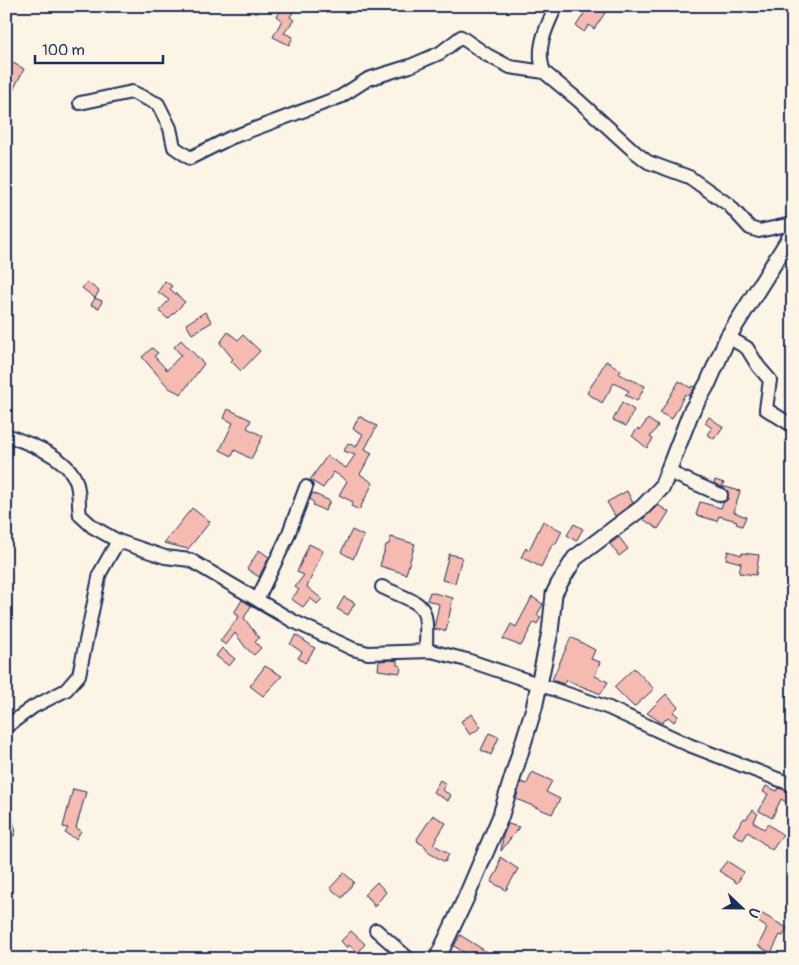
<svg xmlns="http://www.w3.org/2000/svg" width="799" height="965" viewBox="0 0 799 965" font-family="Pangolin,sans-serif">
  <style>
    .building { fill: #f5bab0; stroke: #1b2f5e }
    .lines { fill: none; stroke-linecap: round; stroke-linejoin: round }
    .minor-casing { stroke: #1b2f5e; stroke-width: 16 }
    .major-casing { stroke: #1b2f5e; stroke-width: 19 }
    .minor { stroke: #fcf5e5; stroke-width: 12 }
    .major { stroke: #fcf5e5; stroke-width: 15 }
  </style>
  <rect width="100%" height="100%" fill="#fcf5e5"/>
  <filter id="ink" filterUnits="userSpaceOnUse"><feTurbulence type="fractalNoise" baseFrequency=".02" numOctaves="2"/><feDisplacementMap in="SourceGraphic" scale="10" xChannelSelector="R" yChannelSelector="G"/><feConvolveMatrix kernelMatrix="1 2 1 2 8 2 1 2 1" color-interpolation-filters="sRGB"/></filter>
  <g filter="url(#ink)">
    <g class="building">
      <polygon points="285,6 297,6 290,17 294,20 284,33 293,37 289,45 273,37 282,20 277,16"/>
      <polygon points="589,6 595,6 605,13 594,29 589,25 584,32 576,26"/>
      <polygon points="6,59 24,69 12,92 6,89"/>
      <polygon points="165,281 172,286 170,289 185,302 168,319 159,311 169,300 158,292"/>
      <polygon points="87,282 99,291 95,298 102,301 99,308 91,305 95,298 82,288"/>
      <polygon points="205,312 212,322 192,334 186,324"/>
      <polygon points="228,332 238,340 243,335 260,351 241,371 231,361 233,359 220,343"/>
      <polygon points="181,340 204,364 181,394 169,388 142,357 152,348 158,353 154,356 167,370 181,355 174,347"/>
      <polygon points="606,361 621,370 619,374 645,386 637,401 625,395 629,391 614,383 602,403 587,393"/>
      <polygon points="679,381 691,388 692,386 695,387 689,396 685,394 672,419 660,413"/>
      <polygon points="622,402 634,410 626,426 613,420"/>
      <polygon points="228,409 251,420 247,428 263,436 251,459 235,450 232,456 220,450 233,423 224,418"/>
      <polygon points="359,416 377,426 365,449 372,453 360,474 373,483 359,510 351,506 353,502 339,495 347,481 334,472 323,488 310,480 327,456 346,468 355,455 344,451 348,443 356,447 363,434 353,429"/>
      <polygon points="709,417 723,427 714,439 707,434 712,428 705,423"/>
      <polygon points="648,419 658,426 650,437 653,439 647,448 632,436 638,428 640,430"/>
      <polygon points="715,480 724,483 722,486 740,491 734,512 746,517 742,526 736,524 737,521 719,516 717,521 696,515 700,502 721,508 723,503 728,499 728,491 714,483"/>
      <polygon points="627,491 633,503 615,516 607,502"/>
      <polygon points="312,493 330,501 325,511 313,505 314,503 310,499"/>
      <polygon points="658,505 669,512 658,529 643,519"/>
      <polygon points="192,508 210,522 188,549 164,543"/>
      <polygon points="543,521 562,531 555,545 553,543 541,567 521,557 526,548 529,550"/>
      <polygon points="574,524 583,529 576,541 567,535"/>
      <polygon points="352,530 364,536 353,559 341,552"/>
      <polygon points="391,537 415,544 406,574 380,566 386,545 389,544"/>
      <polygon points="619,537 628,549 619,556 610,544"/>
      <polygon points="309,544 323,551 307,587 322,599 317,604 310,598 303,607 291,599 299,590 295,587 304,575 297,572"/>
      <polygon points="259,550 269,557 259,577 247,569"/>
      <polygon points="728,551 742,555 742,553 759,555 756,575 739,573 741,563 726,559"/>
      <polygon points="449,554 462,557 455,583 442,580"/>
      <polygon points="430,592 453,598 446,631 434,629 439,604 427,600"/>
      <polygon points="344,597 355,603 348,615 337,609"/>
      <polygon points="532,597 543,604 537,615 541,617 537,624 534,622 521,646 503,639 511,624 516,627"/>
      <polygon points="242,600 277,621 251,606 244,618 259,638 255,642 261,648 254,655 246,648 235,633 226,645 220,641 239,616 234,613"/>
      <polygon points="296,635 315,648 305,663 298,658 302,652 290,644"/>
      <polygon points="571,637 595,650 591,659 600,662 595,676 608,682 601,694 566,680 564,684 552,680"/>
      <polygon points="222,648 235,659 229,666 216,656"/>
      <polygon points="391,660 397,661 397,665 401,666 400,673 378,670 379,661"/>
      <polygon points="265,666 282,676 263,696 250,686"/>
      <polygon points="634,668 654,689 634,707 614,687"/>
      <polygon points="666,694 678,707 673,712 678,716 674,722 668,717 662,723 647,713"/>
      <polygon points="472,714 481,727 470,735 461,721"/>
      <polygon points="489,733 499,737 491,755 481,750"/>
      <polygon points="532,772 552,781 546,792 560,799 552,814 516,799 521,782 527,784"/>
      <polygon points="440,780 446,784 442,790 451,795 448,801 433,792"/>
      <polygon points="766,786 777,791 779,788 793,793 793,806 781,799 772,818 759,811 768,794 763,792"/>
      <polygon points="73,789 86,792 76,828 81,831 76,839 65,833 68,828 63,827"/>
      <polygon points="753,810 758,814 753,822 764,829 768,824 783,835 772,850 748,832 743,840 733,834 744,818 746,819"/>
      <polygon points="433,815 446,823 433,844 449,854 445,862 429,853 425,846 418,842 417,839"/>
      <polygon points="508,824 519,827 501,851 503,836"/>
      <polygon points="500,857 518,869 506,890 491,882 498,870"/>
      <polygon points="727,861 744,872 737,883 719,871"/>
      <polygon points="344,873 354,882 342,898 330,888"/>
      <polygon points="377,882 386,892 374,907 371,900 364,895"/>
      <polygon points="757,911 787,928 783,936 780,935 771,953 758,946 767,928 753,918"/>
      <polygon points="351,931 365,944 358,953 349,945 347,948 341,941"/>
      <polygon points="460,935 487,952 483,959 466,959 468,955 454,946"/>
    </g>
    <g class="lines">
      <g class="minor-casing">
        <g id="minor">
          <path d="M544,72C535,49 546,28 556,6"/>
          <polyline points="80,103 132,92 158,104 170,128 174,147 190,158 230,138 340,97 368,79 410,66 440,53 461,37 487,55 510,67 544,72 578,100 635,152 648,162 689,177 729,205 750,228 759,231 787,225 793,227"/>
          <polyline points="728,337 747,348 758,366 770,380 766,409 793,426"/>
          <path d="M6,435C28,443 67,456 76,481C80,492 78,504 80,515L93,527L118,541L165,557L190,560L293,621L353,649L368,653L431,651L467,660L609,708L689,745L793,785"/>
          <polyline points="669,472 721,495"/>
          <path d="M382,587C427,608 427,600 426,650"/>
          <polyline points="258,598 287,538 306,487"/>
          <polyline points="6,727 33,707 66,690 79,675 100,573 118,541"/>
          <polyline points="6,824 8,831"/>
          <polyline points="376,930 409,959"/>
        </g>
      </g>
      <g class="major-casing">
        <polyline id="major" points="437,959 465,900 500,818 534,708 550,632 554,594 559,584 575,558 643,507 662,487 691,412 708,383 728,337 793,233"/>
      </g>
      <use href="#minor" class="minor"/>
      <use href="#major" class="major"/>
    </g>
  </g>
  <rect width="799" height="965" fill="none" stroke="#fcf5e5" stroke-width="25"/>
  <rect x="12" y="12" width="774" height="940" fill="none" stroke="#1b2f5e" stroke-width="2" filter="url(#ink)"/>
  <g transform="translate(742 908) rotate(112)" stroke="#fcf5e5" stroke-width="4" paint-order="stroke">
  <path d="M0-4L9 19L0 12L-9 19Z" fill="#1b2f5e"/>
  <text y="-8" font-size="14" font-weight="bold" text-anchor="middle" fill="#1b2f5e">U</text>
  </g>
  <path d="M35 55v8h128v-8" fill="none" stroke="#1b2f5e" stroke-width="2.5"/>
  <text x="42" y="55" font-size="15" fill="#1b2f5e" stroke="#fcf5e5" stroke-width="4" paint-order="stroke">100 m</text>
</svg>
